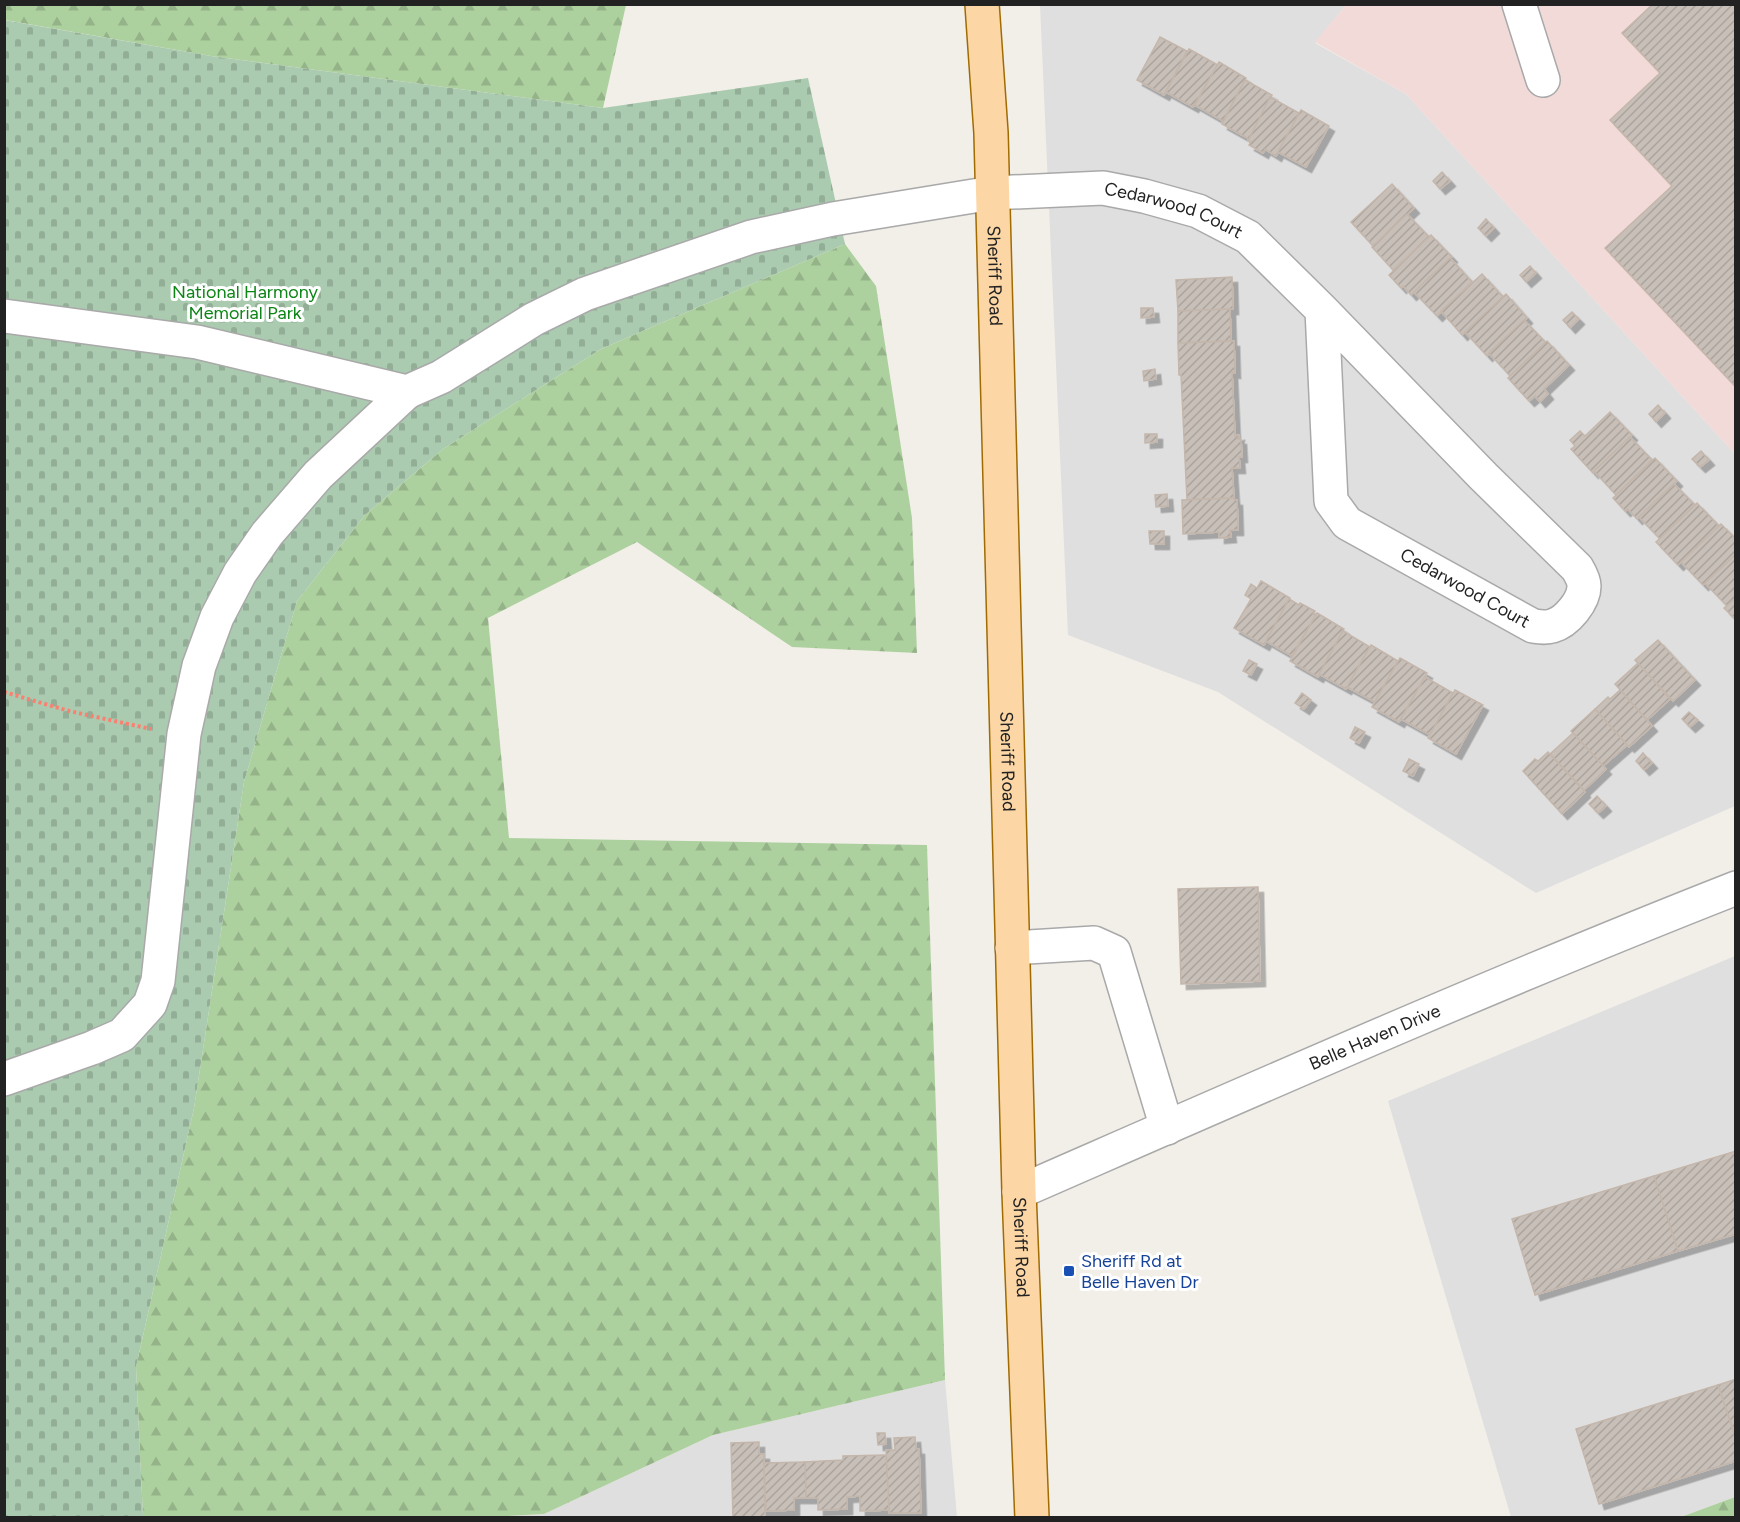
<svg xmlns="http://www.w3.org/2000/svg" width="1740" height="1522" viewBox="0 0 1740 1522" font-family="Figtree,sans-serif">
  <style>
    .residential { fill: #e0dfdf }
    .commercial { fill: #f2dad9 }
    .forest { fill: url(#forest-firs) }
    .cemetery { fill: url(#cemetery-stones) }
    .building { fill: url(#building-hatch); stroke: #c4b6ab; stroke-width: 1.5; filter: url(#shadow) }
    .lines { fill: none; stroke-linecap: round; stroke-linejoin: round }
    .minor-casing { stroke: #a9a9a9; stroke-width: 36 }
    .major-casing { stroke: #a06b00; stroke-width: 36 }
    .path { stroke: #fa8072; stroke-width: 4; stroke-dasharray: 3 3; stroke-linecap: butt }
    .minor { stroke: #fff; stroke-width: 33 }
    .major { stroke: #fcd6a4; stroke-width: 33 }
    .transit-dot { fill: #1a4fb4; stroke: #fff; stroke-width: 2 }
    .labels { text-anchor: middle; stroke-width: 6; stroke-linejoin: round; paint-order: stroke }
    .street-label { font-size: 18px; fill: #222; stroke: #fff }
    .park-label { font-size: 18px; fill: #0c8416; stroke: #fff }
    .transit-label { font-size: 18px; fill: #164399; stroke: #fff; text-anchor: start }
  </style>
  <defs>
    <pattern id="forest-firs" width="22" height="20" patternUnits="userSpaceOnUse" patternTransform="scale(1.5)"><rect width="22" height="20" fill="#add19e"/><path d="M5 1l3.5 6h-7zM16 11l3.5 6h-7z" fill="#95b388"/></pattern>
    <pattern id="cemetery-stones" width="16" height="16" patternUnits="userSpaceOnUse" patternTransform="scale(1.5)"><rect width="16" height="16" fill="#aacbaf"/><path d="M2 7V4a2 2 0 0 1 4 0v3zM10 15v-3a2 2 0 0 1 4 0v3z" fill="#92ae96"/></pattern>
    <pattern id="building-hatch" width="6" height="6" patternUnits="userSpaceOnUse" patternTransform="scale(1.5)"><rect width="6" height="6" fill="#c7bfb8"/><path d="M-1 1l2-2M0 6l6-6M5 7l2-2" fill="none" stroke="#aba49e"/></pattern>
    <filter id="shadow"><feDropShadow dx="5.5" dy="5.5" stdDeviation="0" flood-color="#0004"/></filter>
  </defs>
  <rect width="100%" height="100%" fill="#f2efe9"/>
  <g class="residential">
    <polygon points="1040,5 1346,5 1315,43 1406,94 1735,454 1735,806 1536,893 1218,692 1068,635"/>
    <polygon points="1735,956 1735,1497 1681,1517 1511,1517 1388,1101"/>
    <polygon points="945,1380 957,1517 475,1518 544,1514 713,1435"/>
  </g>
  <polygon class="commercial" points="1346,5 1735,5 1735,454 1406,94 1315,42"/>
  <g class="forest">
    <polygon points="4,5 626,5 603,108 211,56 5,20"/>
    <polygon points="845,244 876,286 912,518 917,653 792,647 637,542 488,618 509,838 927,845 945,1380 713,1435 544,1514 475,1518 143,1518 136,1367 194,1108 244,782 297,601 365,515 443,449 601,349"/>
    <polygon points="1735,1497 1735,1517 1681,1517"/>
  </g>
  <polygon class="cemetery" points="4,20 211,56 603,108 808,78 845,244 601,349 443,449 365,515 297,601 244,782 194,1108 136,1367 143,1517 5,1517"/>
  <g class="building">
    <polygon points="1653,4 1736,4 1736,387 1605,248 1672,186 1610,120 1660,73 1622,33"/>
    <polygon points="1160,37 1187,51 1164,95 1137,80"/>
    <polygon points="1189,49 1218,65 1193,107 1166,92"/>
    <polygon points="1219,62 1246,78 1223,121 1195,105"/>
    <polygon points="1245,80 1272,95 1249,139 1222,124"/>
    <polygon points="1270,97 1299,113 1276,156 1265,149 1263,153 1249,145 1251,142 1248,141"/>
    <polygon points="1301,110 1329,126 1306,167 1278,152"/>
    <polygon points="1442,172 1450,181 1440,189 1433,181"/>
    <polygon points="1392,184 1414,208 1373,246 1351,222"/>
    <polygon points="1407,214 1429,237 1393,270 1372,247"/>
    <polygon points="1486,219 1494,228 1486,236 1478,228"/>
    <polygon points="1431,235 1452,257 1411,295 1403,286 1401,288 1389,275"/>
    <polygon points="1450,258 1472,282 1437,316 1414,292"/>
    <polygon points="1530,266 1536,273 1526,282 1520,275"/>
    <polygon points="1482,274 1503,297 1462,335 1441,311"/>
    <polygon points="1232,277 1233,309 1178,311 1176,280"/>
    <polygon points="1506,294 1527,318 1487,356 1465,332"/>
    <polygon points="1141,308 1153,308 1154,317 1141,318"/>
    <polygon points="1230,309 1231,341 1178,343 1178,311"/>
    <polygon points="1572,312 1579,319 1570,328 1563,320"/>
    <polygon points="1524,320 1546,343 1510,376 1489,353"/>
    <polygon points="1234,341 1235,373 1232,372 1235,436 1239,435 1238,439 1241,439 1242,457 1239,457 1240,468 1232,468 1234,498 1187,500 1181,375 1179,375 1178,343"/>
    <polygon points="1547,341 1569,365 1544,389 1548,394 1540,402 1535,396 1529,401 1508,378"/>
    <polygon points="1155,369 1156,379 1144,381 1143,371"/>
    <polygon points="1658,405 1665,413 1656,422 1649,414"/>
    <polygon points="1610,412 1632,435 1593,473 1571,449 1575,446 1570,440 1580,431 1585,436"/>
    <polygon points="1145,434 1157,434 1157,442 1145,443"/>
    <polygon points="1630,437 1652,460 1616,495 1594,471"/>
    <polygon points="1701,451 1709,460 1700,467 1692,459"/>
    <polygon points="1655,458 1677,481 1637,519 1628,509 1625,511 1613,498"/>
    <polygon points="1674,484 1695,505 1660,539 1639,517"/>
    <polygon points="1167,494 1168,506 1156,507 1155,495"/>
    <polygon points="1234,498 1234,500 1237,500 1238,530 1230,530 1231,537 1219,538 1219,532 1183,534 1182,500"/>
    <polygon points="1697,503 1719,526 1678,565 1656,542"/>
    <polygon points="1721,524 1736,539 1736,554 1703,585 1681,562"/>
    <polygon points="1149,531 1164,531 1164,544 1150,544"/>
    <polygon points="1736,554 1736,598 1727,606 1705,583"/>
    <polygon points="1261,581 1290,598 1264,645 1234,628 1251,599 1245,595 1251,584 1257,588"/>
    <polygon points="1736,598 1736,620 1724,608"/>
    <polygon points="1289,599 1299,605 1300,603 1315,611 1313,614 1316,615 1292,656 1266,641"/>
    <polygon points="1317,613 1344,629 1318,677 1290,661"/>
    <polygon points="1343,631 1370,647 1346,689 1319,674"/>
    <polygon points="1658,640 1695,680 1673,701 1635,660"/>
    <polygon points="1371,645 1398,661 1375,702 1347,687"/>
    <polygon points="1400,658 1427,673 1399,722 1372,707"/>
    <polygon points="1249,660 1257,664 1251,675 1243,671"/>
    <polygon points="1638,663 1670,699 1647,720 1615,684"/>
    <polygon points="1425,677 1453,693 1430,735 1401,719"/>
    <polygon points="1455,690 1483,705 1456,754 1428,738"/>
    <polygon points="1620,690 1652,726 1629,747 1595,709 1608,697 1610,699"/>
    <polygon points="1302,693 1311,700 1304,709 1295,703"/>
    <polygon points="1595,709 1627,745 1603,766 1571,731"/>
    <polygon points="1689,712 1698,720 1690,727 1682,719"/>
    <polygon points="1355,727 1365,732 1359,743 1350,738"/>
    <polygon points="1573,733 1606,769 1584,790 1550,754"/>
    <polygon points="1548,752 1585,792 1562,814 1523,771 1535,759 1538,761"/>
    <polygon points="1643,753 1652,763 1644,770 1636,761"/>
    <polygon points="1409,759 1419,764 1413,776 1403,771"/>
    <polygon points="1597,796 1606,806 1598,813 1589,804"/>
    <polygon points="1258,887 1260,981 1181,984 1178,889"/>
    <polygon points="1736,1151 1736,1234 1678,1251 1654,1176"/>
    <polygon points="1654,1176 1678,1251 1535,1295 1512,1219"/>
    <polygon points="1736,1379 1736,1439 1718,1385"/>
    <polygon points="1718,1385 1736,1439 1736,1461 1599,1504 1576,1429"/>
    <polygon points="877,1433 885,1433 886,1444 878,1445"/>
    <polygon points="915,1437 916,1449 919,1449 921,1513 889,1513 886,1450 895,1450 894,1438"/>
    <polygon points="759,1442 759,1454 764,1454 765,1517 733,1518 731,1443"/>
    <polygon points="886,1455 889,1510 860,1511 860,1496 847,1497 847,1509 818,1510 818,1498 806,1498 805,1462 843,1460 843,1456"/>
    <polygon points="805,1462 806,1498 794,1498 794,1510 766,1511 764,1463"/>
  </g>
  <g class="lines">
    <g class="minor-casing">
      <g id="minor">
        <polyline points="1519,4 1543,80"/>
        <path id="s1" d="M4,316L197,342L407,392L441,377L534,319L585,294L751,237L833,219L992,193L1103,188L1144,196L1198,211L1248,237L1322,310L1484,477L1577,568C1580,573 1584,580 1584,586C1584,601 1567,622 1552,626C1546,628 1540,627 1533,626L1347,523L1331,501L1322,310"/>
        <polyline points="1012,948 1094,943 1114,952 1167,1128"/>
        <polyline points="4,1079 92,1048 122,1035 150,1004 158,981 184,734 199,666 217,617 240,573 267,534 318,475 407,392"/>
        <path id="s2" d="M1019,1192C1257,1088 1494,983 1736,888"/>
      </g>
    </g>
    <g class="major-casing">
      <g id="major">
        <path id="s3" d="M982,4L991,133L1019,1192L1032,1518"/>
      </g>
    </g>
    <polyline class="path" points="4,692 69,711 151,729"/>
    <use href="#minor" class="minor"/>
    <use href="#major" class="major"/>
  </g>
  <rect class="transit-dot" x="1063" y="1265" width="12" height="12" rx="3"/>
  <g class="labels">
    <g class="street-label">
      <text dy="6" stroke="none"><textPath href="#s1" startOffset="1220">Cedarwood Court</textPath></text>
      <text dy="6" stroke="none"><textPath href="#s3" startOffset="272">Sheriff Road</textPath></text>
      <text transform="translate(1465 588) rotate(29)" y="6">Cedarwood Court</text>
      <text dy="6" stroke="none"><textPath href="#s3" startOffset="758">Sheriff Road</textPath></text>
      <text dy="6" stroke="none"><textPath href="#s2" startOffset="388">Belle Haven Drive</textPath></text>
      <text dy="6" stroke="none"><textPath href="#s3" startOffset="1244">Sheriff Road</textPath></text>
    </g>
    <g class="park-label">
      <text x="245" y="298">National Harmony<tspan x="245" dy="21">Memorial Park</tspan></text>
    </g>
    <g class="transit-label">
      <text x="1081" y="1267">Sheriff Rd at<tspan x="1081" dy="21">Belle Haven Dr</tspan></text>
    </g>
  </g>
  <rect width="1740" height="1522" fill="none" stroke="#222222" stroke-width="12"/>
</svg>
